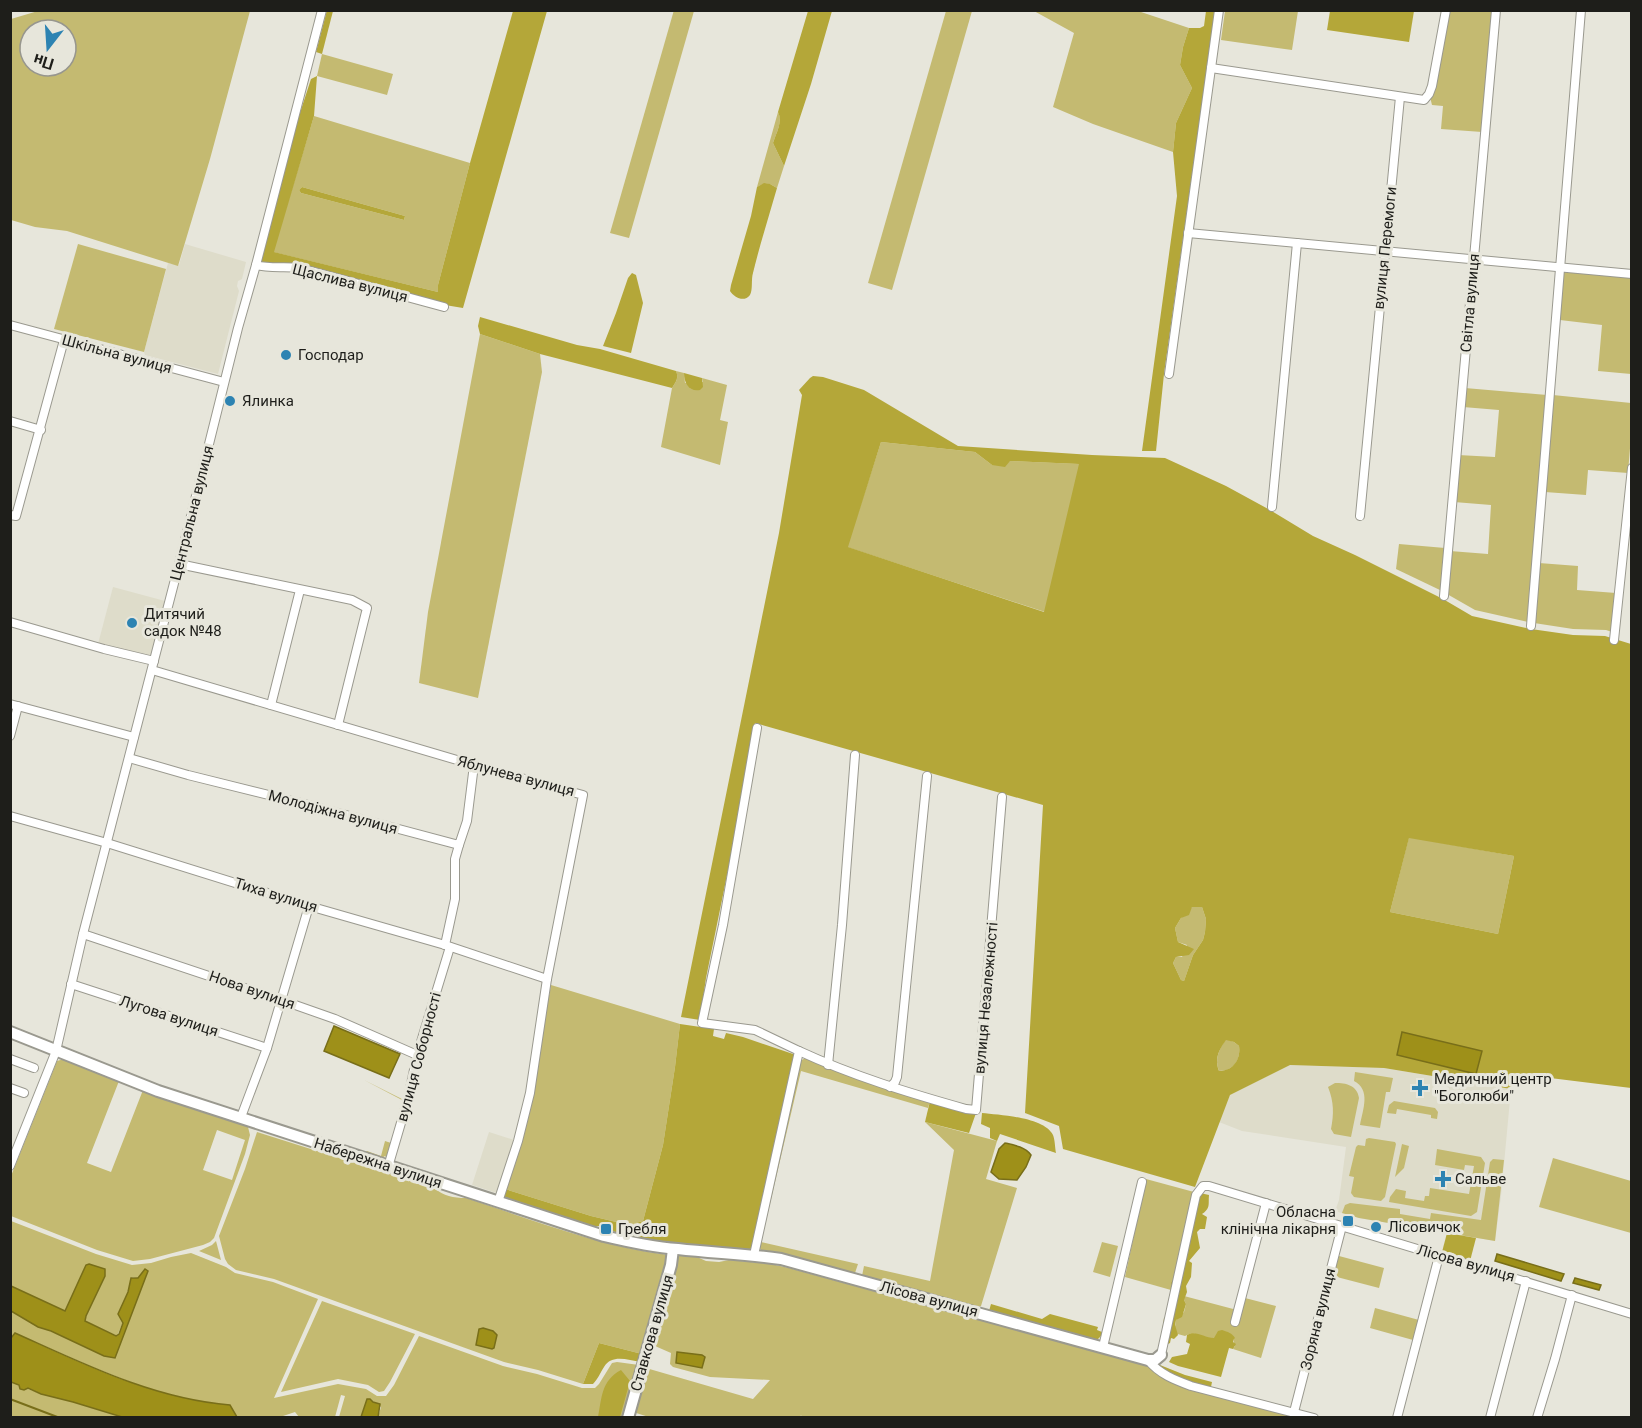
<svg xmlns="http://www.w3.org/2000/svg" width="1642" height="1428" viewBox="0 0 1642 1428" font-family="Roboto,sans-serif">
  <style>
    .built { fill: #dedcca }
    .green { fill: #c4ba71; fill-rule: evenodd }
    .forest { fill: #b4a739; fill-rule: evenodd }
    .water { fill: #9e9019; stroke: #786e19; stroke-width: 1.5 }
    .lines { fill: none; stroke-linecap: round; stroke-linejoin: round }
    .stream { stroke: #786e19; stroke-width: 2 }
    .street-casing { stroke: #9a998f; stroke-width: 10 }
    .secondary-casing { stroke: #9a998f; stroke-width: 14 }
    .street { stroke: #fff; stroke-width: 8 }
    .secondary { stroke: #fff; stroke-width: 10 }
    .poi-dot { fill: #2d83b2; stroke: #e7e6db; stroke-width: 2 }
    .labels { text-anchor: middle; stroke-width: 6; stroke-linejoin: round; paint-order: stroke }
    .street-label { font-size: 15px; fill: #1e1e1a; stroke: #e7e6db }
    .poi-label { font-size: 15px; fill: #1e1e1a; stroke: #e7e6db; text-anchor: start }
  </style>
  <rect width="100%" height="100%" fill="#e7e6db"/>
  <g class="built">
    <polygon points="185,244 246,262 242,279 238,281 237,286 239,291 218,374 145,355 144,352 168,263 179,265"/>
    <polygon points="113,587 165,601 151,655 98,644"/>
    <polygon points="1289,1065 1384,1068 1511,1089 1501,1196 1495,1241 1359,1218 1335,1211 1339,1200 1346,1147 1242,1131 1219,1122 1230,1095"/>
    <polygon points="489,1132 514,1140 497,1193 472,1185"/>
  </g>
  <g class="green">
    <polygon points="674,10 694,11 629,238 610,233"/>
    <path d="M38,11H250L210,159L178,266L67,231L35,227L11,220V19ZM30,30H66V66H30Z"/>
    <polygon points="946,11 972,11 892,290 868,283"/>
    <polygon points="1034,11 1138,11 1189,28 1183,47 1180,65 1192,88 1176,123 1173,152 1093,124 1053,107 1074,33"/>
    <polygon points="1225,11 1298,11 1292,50 1221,40"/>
    <polygon points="1450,11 1493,11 1482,132 1441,129 1443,106 1432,105 1430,97 1434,88"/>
    <polygon points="322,54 393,74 387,95 317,76"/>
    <path d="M778,112C783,122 776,133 773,143L784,166L777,188C769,183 766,182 757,187Z"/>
    <path d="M314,116L470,163L438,285V292L273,252ZM302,187L405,216L404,220L301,193L299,190Z"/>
    <polygon points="78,244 166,269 144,352 54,329"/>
    <polygon points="1564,271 1631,277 1631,374 1598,371 1602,325 1560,320"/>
    <polygon points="480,334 540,354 542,372 478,698 419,683 428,612"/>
    <path d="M676,371L684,373L685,383L703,382L702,378L727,385L720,420L728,422L720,465L661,447L672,388C676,382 679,378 676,371Z"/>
    <polygon points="1465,388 1547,395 1528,622 1475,610 1447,594 1450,551 1488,554 1491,505 1454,502 1458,455 1495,457 1499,410 1463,407"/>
    <polygon points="1553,395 1631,403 1631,436 1628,473 1588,470 1586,495 1545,492"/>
    <polygon points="881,442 975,452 992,465 1010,461 1080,464 1045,612 847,547"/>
    <polygon points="1399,544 1445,548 1442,591 1396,569"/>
    <polygon points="1539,563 1578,566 1577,590 1616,593 1612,632 1606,630 1573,629 1534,623"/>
    <polygon points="1409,837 1514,856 1498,934 1390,912"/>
    <polygon points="1192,907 1202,907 1206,919 1205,932 1203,940 1193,955 1184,981 1181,980 1173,963 1176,957 1182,957 1187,945 1178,942 1175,928 1181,918"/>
    <polygon points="551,985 680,1024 675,1067 663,1145 643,1221 629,1225 591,1216 505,1189 531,1093"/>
    <path d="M1226,1039L1234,1042L1239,1046C1241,1060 1233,1071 1219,1071C1214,1059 1219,1050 1226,1039Z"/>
    <polygon points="805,1058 889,1090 930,1101 928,1108 801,1071 761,1242 858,1264 855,1273 788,1255 761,1250 759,1247 799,1062"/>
    <path d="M64,1059L119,1081L87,1163L111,1172L143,1090L248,1127L250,1135L245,1154L214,1238L210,1242L203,1245L150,1259L133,1261L97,1250L11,1216V1176L57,1061ZM217,1130L245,1140L232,1180L203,1170Z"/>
    <path d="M1355,1072L1393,1078L1390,1092H1386L1380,1128L1360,1125C1363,1109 1371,1090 1354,1081Z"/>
    <polygon points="364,1080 404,1100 390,1153 386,1157 385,1156 382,1158 364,1153 367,1151 381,1156 385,1141 391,1143 402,1100"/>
    <path d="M1335,1083C1346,1083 1357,1085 1359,1098L1351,1137L1334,1134L1331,1129C1334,1114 1334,1102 1328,1087Z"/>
    <polygon points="1394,1101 1435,1108 1438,1112 1437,1119 1431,1118 1431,1115 1397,1109 1396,1114 1387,1113 1389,1105"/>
    <polygon points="925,1122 997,1141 986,1179 1017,1188 981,1306 978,1307 862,1276 864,1266 930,1281 954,1150"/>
    <path d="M257,1132L434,1188C444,1196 453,1198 466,1198C533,1220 599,1246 669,1255L642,1354L599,1343L583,1384L538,1370L504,1362L274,1279L236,1270L228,1264L225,1259L219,1236L245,1169Z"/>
    <polygon points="1369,1138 1395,1142 1396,1144 1385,1197 1381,1201 1354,1197 1351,1193 1354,1177 1349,1176 1356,1147 1358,1145 1365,1146 1366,1139"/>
    <polygon points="1402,1144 1409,1146 1404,1168 1395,1177"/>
    <polygon points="1437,1149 1481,1157 1485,1163 1477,1212 1471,1216 1389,1202 1390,1197 1396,1189 1406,1191 1405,1198 1424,1201 1425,1196 1429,1196 1430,1188 1469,1194 1474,1166 1465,1165 1464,1170 1435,1165"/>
    <polygon points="1553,1158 1631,1181 1631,1233 1539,1207"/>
    <polygon points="1493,1159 1504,1160 1495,1241 1359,1218 1342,1213 1345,1205 1350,1203 1400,1209 1400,1214 1430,1219 1431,1213 1481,1220 1490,1162"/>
    <polygon points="1146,1179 1194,1192 1171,1290 1125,1277"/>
    <path d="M11,1221L96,1254L132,1265L151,1263L171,1257L191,1253L226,1267L235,1273L273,1282L318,1299L274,1398L338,1384L366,1389L377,1396H386L394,1385L419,1336L503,1366L537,1374L582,1388H595L599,1384L612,1363L617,1362L639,1365L624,1417H378L381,1407L367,1399L361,1417H339L345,1396L341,1395L335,1417H299L295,1412L280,1417L237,1418L205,1403L181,1399L143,1387L90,1366L15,1333L11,1338V1311C43,1330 79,1343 114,1358L138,1278L133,1277L131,1278L128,1292L118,1314L123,1322L117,1336L85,1321L86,1316L105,1276L86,1265L65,1311L11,1286Z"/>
    <polygon points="216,1241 221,1260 199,1251 212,1245"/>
    <polygon points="1102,1242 1118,1246 1110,1277 1093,1272"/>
    <polygon points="676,1255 697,1257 706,1261 719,1262 729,1260 771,1264 789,1268 1145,1365 1171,1381 1304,1417 802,1418 801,1415 800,1418 652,1418 633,1412 631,1418 646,1368 753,1399 770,1380 710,1377 673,1367 670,1364 671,1353 655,1346"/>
    <polygon points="1339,1256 1384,1268 1379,1288 1333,1276"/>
    <path d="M1184,1296L1237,1310L1240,1320L1245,1298L1276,1306L1261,1358L1233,1349L1235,1346L1233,1340C1225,1339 1216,1340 1208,1338C1199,1336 1194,1331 1185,1336L1174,1333L1176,1320L1184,1312L1186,1304L1184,1300Z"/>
    <polygon points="322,1301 415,1334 390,1382 384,1391 379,1392 368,1385 338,1379 281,1392"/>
    <polygon points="1375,1308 1419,1320 1413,1340 1370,1328"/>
    <polygon points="11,1382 41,1394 73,1402 122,1417 11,1418"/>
  </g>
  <g class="forest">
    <polygon points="327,10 333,11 322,54 316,52"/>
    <polygon points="513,11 547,11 463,308 439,304 301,266 265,265 260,262 298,119 311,79 317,76 314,116 274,252 438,292 438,285 470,163"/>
    <path d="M808,11H832L811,84L784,166L773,143C776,133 783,122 778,112Z"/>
    <polygon points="1206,11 1215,11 1164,374 1156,451 1142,451 1177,196 1173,152 1176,123 1192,88 1180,65 1183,47 1189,28 1200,28 1204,26"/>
    <polygon points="1330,11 1414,11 1409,42 1327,30"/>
    <path d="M764,183L770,184L777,188C769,216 760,244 753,273C751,279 753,290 750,295C744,303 734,297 730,291L731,285L751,216L757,187Z"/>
    <polygon points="302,187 405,216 404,220 301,193 299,190"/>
    <polygon points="632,273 636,275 643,303 631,353 603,346 616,313 628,278"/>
    <path d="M480,317L577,345L600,349L676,371C679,378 676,382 672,388L540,354L480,334L478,326Z"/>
    <path d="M684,373L702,378L703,387L700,390C689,392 684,383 684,373Z"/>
    <path d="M813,376L823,377L864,390L958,446L1092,455L1165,458L1226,486L1270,510L1313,536L1355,555L1443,599L1472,616L1531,629L1573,635L1605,636L1631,644V1088L1526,1075L1511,1089L1384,1068L1290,1065L1230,1095L1195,1187L1063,1149L1059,1126L1025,1113L1043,805L755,723L742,802L706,978L700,1020L681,1017L779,533L802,395L799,390L810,378ZM881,442L975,452L992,465L1005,467L1010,461L1079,464L1044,612L848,547ZM1409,838L1514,856L1498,934L1390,912ZM1192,907H1202L1206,919L1205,932L1203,940L1193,955L1184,981L1181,980L1173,963L1176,957L1189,955L1194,949L1178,942L1175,928L1181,918L1189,915ZM1402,1032L1481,1051L1476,1073L1397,1055ZM1226,1040L1234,1042L1239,1046C1241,1059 1233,1071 1219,1071C1214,1059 1219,1050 1226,1040Z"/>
    <polygon points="680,1024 714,1029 713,1036 724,1039 726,1033 743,1037 796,1055 753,1247 748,1250 646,1241 619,1235 612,1230 599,1226 591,1227 505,1199 503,1195 505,1189 591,1216 629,1225 643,1221 663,1145 675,1067"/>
    <polygon points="930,1101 976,1113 969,1133 925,1122"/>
    <path d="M982,1113C1000,1115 1044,1117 1053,1135C1055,1140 1055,1148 1056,1153L1000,1134L997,1141L990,1138V1128L981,1124Z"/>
    <path d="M1200,1193L1209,1195C1208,1204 1211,1208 1202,1214L1207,1217L1205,1229H1200L1197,1232L1200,1248L1189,1261L1192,1263L1191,1277L1186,1286L1187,1292L1184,1300L1186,1304L1182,1317L1176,1320L1175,1325L1178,1335L1174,1339L1171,1338L1170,1343L1166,1345L1162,1331L1164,1318L1166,1316L1168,1308L1169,1297L1172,1287L1171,1283L1175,1277V1272L1178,1269L1179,1255L1181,1252L1185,1227Z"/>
    <polygon points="1447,1233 1476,1238 1470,1261 1442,1252"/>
    <polygon points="991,1304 1042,1319 1050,1314 1098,1327 1097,1330 1102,1332 1101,1336 1097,1340 989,1311"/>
    <path d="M1222,1330C1228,1332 1232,1333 1235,1338L1233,1340V1342L1236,1344L1233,1349L1229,1348L1221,1377L1178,1366L1169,1362L1172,1357L1187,1354L1190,1344L1186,1342L1187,1335C1196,1330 1204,1338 1214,1338L1218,1331Z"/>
    <path d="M599,1343L642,1354L641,1362C627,1360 612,1354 604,1367C600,1373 598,1379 593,1384H583Z"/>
    <polygon points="1160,1365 1185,1375 1212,1382 1211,1387 1174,1377 1159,1367"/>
    <path d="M621,1370L630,1381L620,1417H598C602,1397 601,1381 621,1370Z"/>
  </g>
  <g class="water">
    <polygon points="334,1026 400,1054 389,1078 324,1051"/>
    <polygon points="1402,1032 1482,1051 1476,1074 1397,1055"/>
    <path d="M1005,1143C1014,1145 1025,1147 1031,1155L1026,1167L1017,1180L999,1179L991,1172L999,1149Z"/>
    <polygon points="1497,1254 1564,1274 1561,1281 1495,1261"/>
    <polygon points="89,1264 105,1269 105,1276 86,1316 85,1321 116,1336 119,1334 123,1323 118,1314 128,1292 131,1278 138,1278 145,1269 148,1271 115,1358 104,1356 51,1331 38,1327 11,1311 11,1286 65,1311 86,1265"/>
    <polygon points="1575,1278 1601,1285 1599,1290 1573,1283"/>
    <polygon points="483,1328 493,1331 497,1335 494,1348 492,1349 476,1345 479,1329"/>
    <path d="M15,1333C84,1364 154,1399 230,1405L237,1417H122L73,1402L41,1394L28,1388L24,1390L20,1389L19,1385L11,1382V1338Z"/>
    <polygon points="677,1352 702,1355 705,1357 702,1368 676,1363"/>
    <polygon points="367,1399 370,1399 373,1402 380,1404 378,1417 361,1417"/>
  </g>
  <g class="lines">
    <polyline class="stream" points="10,1399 60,1418"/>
    <g class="street-casing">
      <g id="street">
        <polyline points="1211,68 1424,100 1429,94 1432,86 1446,10"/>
        <polyline points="1188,233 1632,274"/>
        <path d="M256,265C270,269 286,266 300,268L444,307"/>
        <polyline points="10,325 224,382"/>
        <polyline points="1169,374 1219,10"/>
        <polyline points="10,421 41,430"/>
        <polyline points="1272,507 1297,243"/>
        <polyline points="10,515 16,516 64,340"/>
        <polyline points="1360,516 1400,97"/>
        <polyline points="179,564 352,600 367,608 338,725"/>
        <polyline points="1444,596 1496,10"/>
        <polyline points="10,622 104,649 154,661"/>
        <polyline points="1531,626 1581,10"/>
        <polyline points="1614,640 1632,468"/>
        <polyline points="152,670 474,765 583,795 547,979 530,1093 518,1141 498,1202"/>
        <polyline points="10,704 134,737"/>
        <polyline points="271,705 300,590"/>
        <polyline points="10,736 18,706"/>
        <polyline points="129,758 188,775 297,802 459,845 467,821 474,765"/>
        <polyline points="10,816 107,843 309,906 445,945 547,979"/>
        <polyline points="83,934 281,1000 335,1019 417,1055"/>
        <polyline points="445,945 455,899 455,859 459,845"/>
        <polyline points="71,984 267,1048"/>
        <path d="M799,1051C853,1076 909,1093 966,1109L976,1110L1002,797"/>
        <polyline points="10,1059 34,1068"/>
        <polyline points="828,1065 842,925 855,755"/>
        <polyline points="890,1087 895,1082 897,1077 927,776"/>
        <polyline points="10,1088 24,1093"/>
        <polyline points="241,1117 267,1048 309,906"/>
        <polyline points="10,1166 56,1051 83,934 179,564 238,328 256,265 322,10"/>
        <polyline points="388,1167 408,1099 417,1055 450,947"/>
        <polyline points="754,1255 799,1051 755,1030 702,1023 723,925 757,728"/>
        <polyline points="1235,1322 1266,1203"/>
        <polyline points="1103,1347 1142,1182"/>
        <polyline points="1161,1355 1196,1195 1203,1186 1209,1186 1632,1314"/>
        <path d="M1148,1360C1159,1374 1175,1380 1191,1386L1314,1418"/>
        <polyline points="1294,1412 1342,1226"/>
        <polyline points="1397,1418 1439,1256"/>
        <polyline points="1490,1418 1526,1281"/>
        <polyline points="1537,1418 1555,1359 1572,1295"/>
      </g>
    </g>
    <g class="secondary-casing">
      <g id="secondary">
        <path d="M10,1032L158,1091L604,1236C629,1242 653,1247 678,1249C713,1253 747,1254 781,1259L1148,1360H1155L1161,1355"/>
        <polyline points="628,1418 671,1265 673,1249"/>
      </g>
    </g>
    <use href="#street" class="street"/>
    <use href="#secondary" class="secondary"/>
  </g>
  <g class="poi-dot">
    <circle cx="286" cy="355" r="6"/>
    <circle cx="230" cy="401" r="6"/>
    <circle cx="132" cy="623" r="6"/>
    <path d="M1417 1079h6v6h6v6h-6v6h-6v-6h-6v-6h6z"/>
    <path d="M1440 1170h6v6h6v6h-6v6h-6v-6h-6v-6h6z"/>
    <rect x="1342" y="1215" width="12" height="12" rx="3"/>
    <circle cx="1376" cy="1227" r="6"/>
    <rect x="600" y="1223" width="12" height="12" rx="3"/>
  </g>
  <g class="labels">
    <g class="street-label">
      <text transform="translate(1385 248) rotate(-84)" y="5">вулиця Перемоги</text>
      <text transform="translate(350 283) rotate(14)" y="5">Щаслива вулиця</text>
      <text transform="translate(1470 303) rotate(-85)" y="5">Світла вулиця</text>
      <text transform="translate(117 354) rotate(15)" y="5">Шкільна вулиця</text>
      <text transform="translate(192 513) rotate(-76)" y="5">Центральна вулиця</text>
      <text transform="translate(516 776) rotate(15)" y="5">Яблунева вулиця</text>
      <text transform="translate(333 812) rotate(15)" y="5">Молодіжна вулиця</text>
      <text transform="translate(276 895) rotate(17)" y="5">Тиха вулиця</text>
      <text transform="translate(252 990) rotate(19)" y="5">Нова вулиця</text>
      <text transform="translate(986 998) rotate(-85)" y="5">вулиця Незалежності</text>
      <text transform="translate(169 1016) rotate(18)" y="5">Лугова вулиця</text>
      <text transform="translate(419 1057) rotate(-75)" y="5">вулиця Соборності</text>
      <text transform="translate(378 1163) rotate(18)" y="5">Набережна вулиця</text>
      <text transform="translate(1466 1263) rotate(16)" y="5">Лісова вулиця</text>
      <text transform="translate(929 1299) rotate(15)" y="5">Лісова вулиця</text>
      <text transform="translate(1318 1319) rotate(-76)" y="5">Зоряна вулиця</text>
      <text transform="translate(652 1333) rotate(-74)" y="5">Ставкова вулиця</text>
    </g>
    <g class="poi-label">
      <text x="298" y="360">Господар</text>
      <text x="242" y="406">Ялинка</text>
      <text x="144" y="619">Дитячий<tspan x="144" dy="17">садок №48</tspan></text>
      <text x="1434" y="1084">Медичний центр<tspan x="1434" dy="17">"Боголюби"</tspan></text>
      <text x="1455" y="1184">Сальве</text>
      <text x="1336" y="1217" text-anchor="end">Обласна<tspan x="1336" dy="17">клінічна лікарня</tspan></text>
      <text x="1388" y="1232">Лісовичок</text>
      <text x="618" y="1234">Гребля</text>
    </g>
  </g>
  <rect width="1642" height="1428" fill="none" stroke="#1e1e1a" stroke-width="24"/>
  <g transform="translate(48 48) rotate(197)"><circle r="28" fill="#e7e6db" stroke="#97968e" stroke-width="1.5"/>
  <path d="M0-4.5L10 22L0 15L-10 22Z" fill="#2d83b2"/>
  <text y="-9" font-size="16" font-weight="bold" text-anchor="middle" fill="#1e1e1a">Пн</text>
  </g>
</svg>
